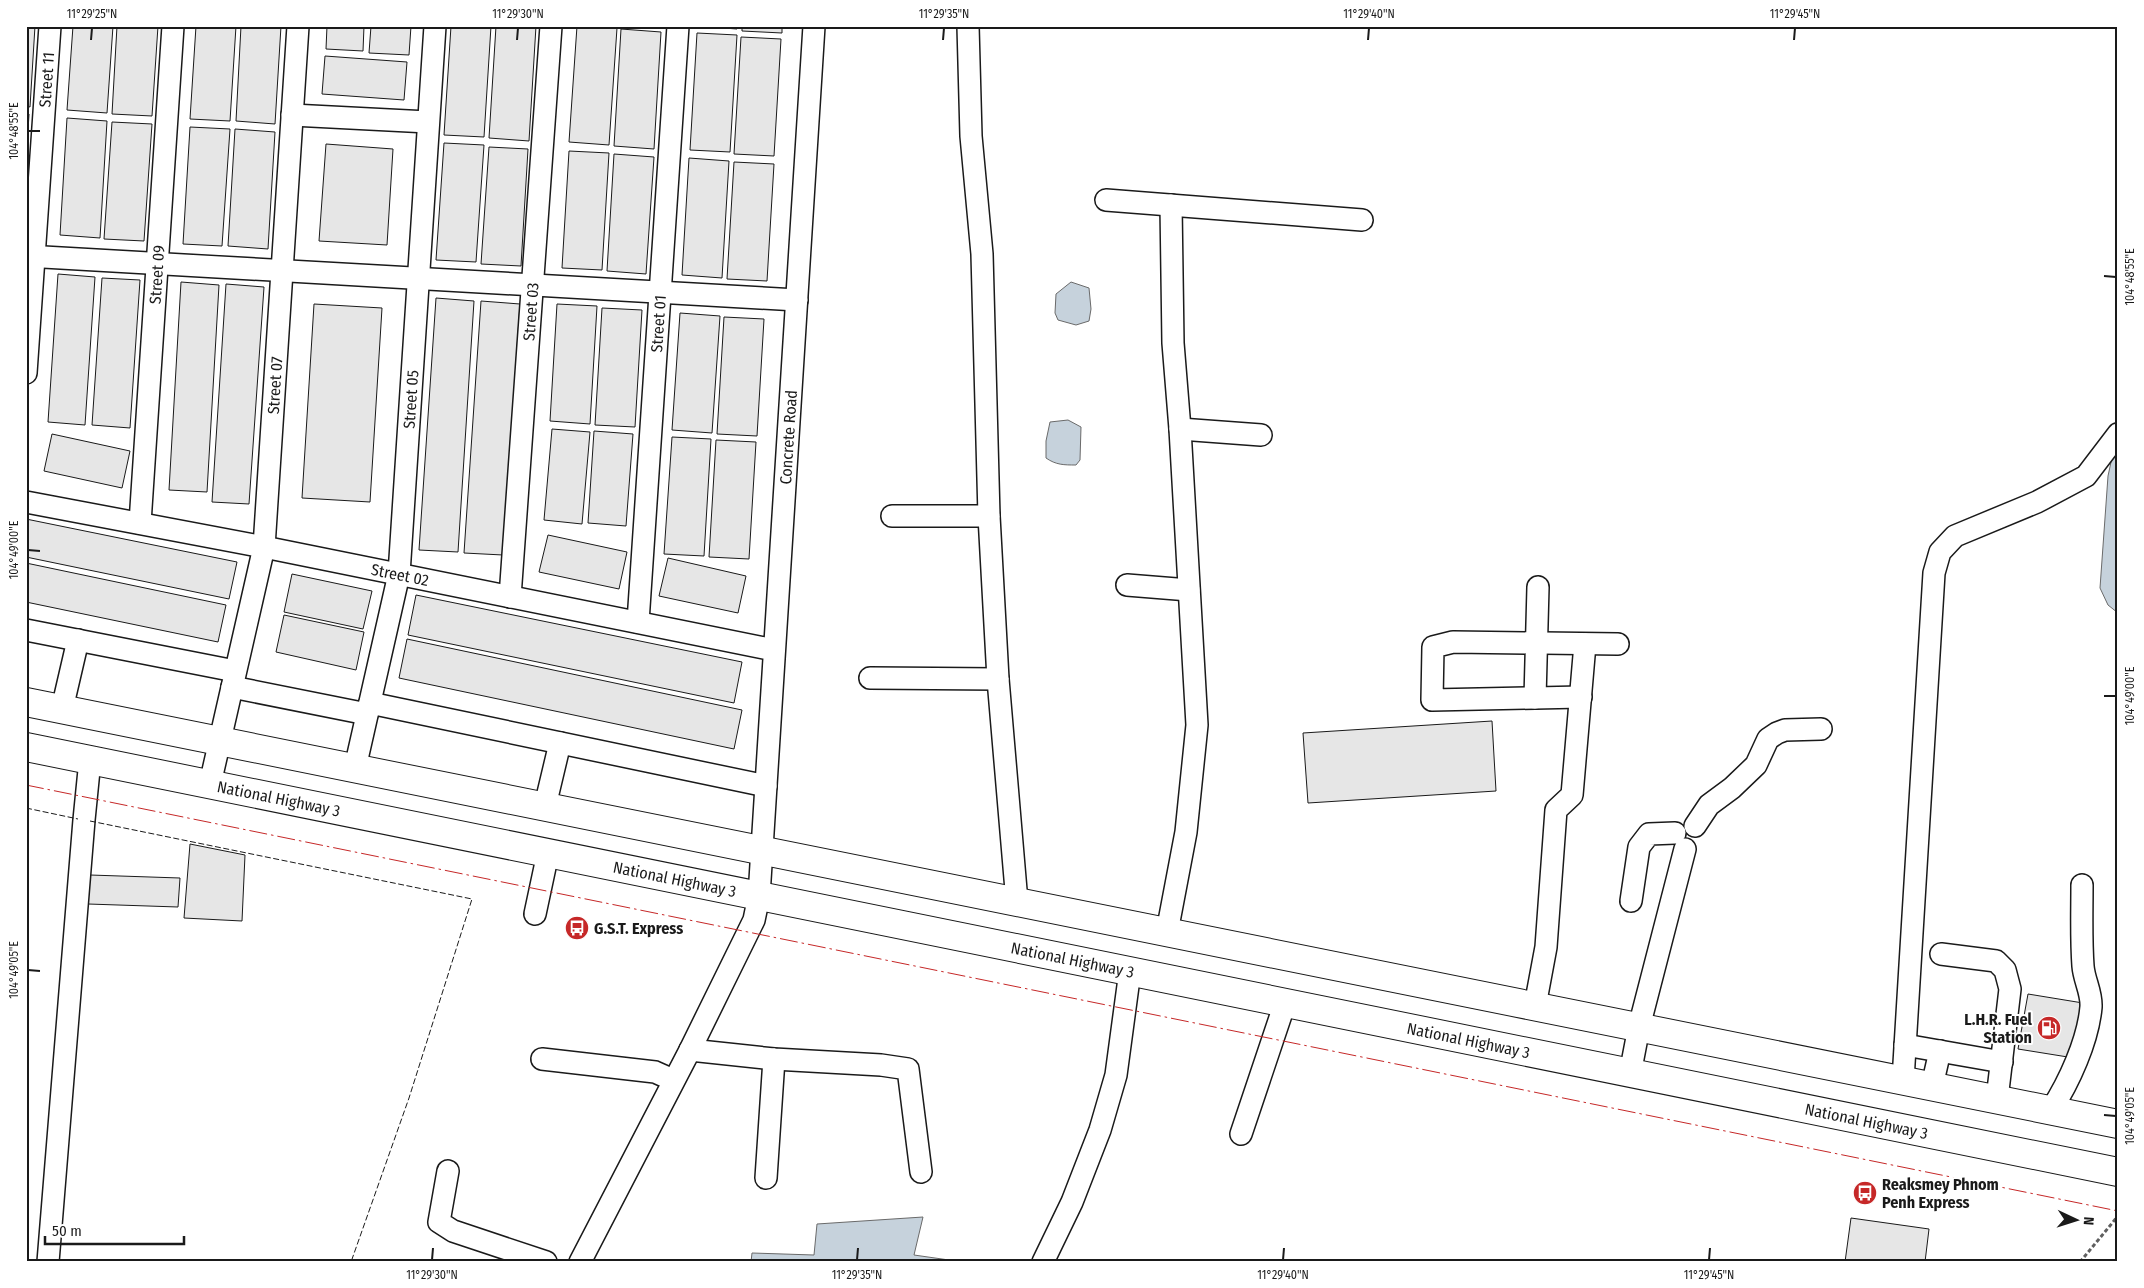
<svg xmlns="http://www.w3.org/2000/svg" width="2144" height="1288" viewBox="0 0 2144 1288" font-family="'Fira Sans Condensed',sans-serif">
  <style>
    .water { fill: #c6d2dc; stroke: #6a6a6a }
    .building { fill: #e6e6e6; stroke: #1a1a1a }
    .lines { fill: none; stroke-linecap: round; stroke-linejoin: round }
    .minor-casing { stroke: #1a1a1a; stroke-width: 24 }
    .highway-casing { stroke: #1a1a1a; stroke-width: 30 }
    .path { stroke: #5f5f5f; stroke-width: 3; stroke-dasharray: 4 2.5; stroke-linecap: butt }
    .minor { stroke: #fff; stroke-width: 21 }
    .highway { stroke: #fff; stroke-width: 28 }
    .fence { stroke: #1a1a1a; stroke-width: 1; stroke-dasharray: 6 2.5; stroke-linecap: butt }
    .power { stroke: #c62828; stroke-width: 1; stroke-dasharray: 18 4 2.5 4; stroke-linecap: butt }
    .ticks { fill: none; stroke: #1a1a1a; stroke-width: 2 }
    .labels { text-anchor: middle; stroke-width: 4; stroke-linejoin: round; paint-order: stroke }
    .street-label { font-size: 16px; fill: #1a1a1a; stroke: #fff }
    .poi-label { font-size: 16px; font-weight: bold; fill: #1a1a1a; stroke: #fff; text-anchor: start }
    .neatline { fill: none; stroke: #1a1a1a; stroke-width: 2 }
    .ticks-label { font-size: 12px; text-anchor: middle; fill: #1a1a1a }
  </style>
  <rect width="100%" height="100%" fill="#fff"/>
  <g class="water">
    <polygon points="1071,282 1089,288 1091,309 1089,321 1076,325 1058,320 1055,313 1056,294"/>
    <path d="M1068,420L1081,427L1080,460L1076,465C1064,465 1056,465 1046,458V441L1050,422Z"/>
    <polygon points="2118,451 2118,613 2108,605 2100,588 2108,476 2113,453"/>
    <polygon points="923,1217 914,1255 963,1262 751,1262 752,1253 814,1255 817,1224"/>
  </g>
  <g class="building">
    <polygon points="26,26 35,26 30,107 26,106"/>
    <polygon points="73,26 113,26 107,113 67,110"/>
    <polygon points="117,26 158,26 152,116 112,114"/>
    <polygon points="196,26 236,26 230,121 190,119"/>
    <polygon points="241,26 281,26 275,124 236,121"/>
    <polygon points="327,26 364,26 363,51 326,49"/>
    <polygon points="371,26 411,26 409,55 369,53"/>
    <polygon points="451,26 491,26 484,137 444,135"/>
    <polygon points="496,26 536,26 529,141 489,138"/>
    <polygon points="577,26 617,28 609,145 569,142"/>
    <polygon points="697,26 737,26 737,29"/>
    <polygon points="742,26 782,26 782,33 742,31"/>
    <polygon points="621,29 661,32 654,149 614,146"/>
    <polygon points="697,33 737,35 730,152 690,150"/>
    <polygon points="741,37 781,39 774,156 734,154"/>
    <polygon points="325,56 407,62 404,100 322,94"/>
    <polygon points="26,114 29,114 26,164"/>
    <polygon points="67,118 107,121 100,238 60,235"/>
    <polygon points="112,122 152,124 144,241 104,239"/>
    <polygon points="190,127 230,129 222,246 183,244"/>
    <polygon points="235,129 275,132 268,249 228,246"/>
    <polygon points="444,143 484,145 476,262 436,260"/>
    <polygon points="326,144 393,149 387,245 319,241"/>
    <polygon points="489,147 528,149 521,266 481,264"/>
    <polygon points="569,151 609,153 602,270 562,268"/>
    <polygon points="614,154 654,157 646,274 607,271"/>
    <polygon points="689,158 729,161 722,278 682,275"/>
    <polygon points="734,162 774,164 767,281 727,279"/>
    <polygon points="58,274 95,277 85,425 48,422"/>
    <polygon points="102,278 140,280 130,428 92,425"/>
    <polygon points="181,282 219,285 207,492 169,490"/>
    <polygon points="226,284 264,287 249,504 212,502"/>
    <polygon points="436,298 474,301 458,552 419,550"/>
    <polygon points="481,301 520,304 503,555 464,553"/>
    <polygon points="314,304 382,308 370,502 302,498"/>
    <polygon points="557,304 597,306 590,424 550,421"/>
    <polygon points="602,308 642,310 635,427 595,425"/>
    <polygon points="680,313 720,316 712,433 672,430"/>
    <polygon points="724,317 764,319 757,436 717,434"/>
    <polygon points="552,429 590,432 582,524 544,520"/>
    <polygon points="594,431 633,434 626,526 588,523"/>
    <polygon points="52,434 130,451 122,488 44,471"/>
    <polygon points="672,437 711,439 704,556 664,554"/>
    <polygon points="716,440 756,442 749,559 709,557"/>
    <polygon points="26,519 237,562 229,599 26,557"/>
    <polygon points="548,535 627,552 619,589 539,572"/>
    <polygon points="668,558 746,576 738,613 659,596"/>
    <polygon points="26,563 226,605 218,642 26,602"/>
    <polygon points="292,574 372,591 363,629 284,612"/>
    <polygon points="416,595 742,662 734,703 408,635"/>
    <polygon points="284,615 364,632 356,670 276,652"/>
    <polygon points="407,639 742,710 734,749 399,678"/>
    <polygon points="1492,721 1496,791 1308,803 1303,733"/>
    <polygon points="190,844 245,855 242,921 184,918"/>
    <polygon points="90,875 180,878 178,907 88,904"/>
    <polygon points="2028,994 2083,1003 2074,1058 2018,1049"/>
    <polygon points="1851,1218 1929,1229 1925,1262 1845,1262"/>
  </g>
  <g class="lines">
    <g class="minor-casing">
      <g id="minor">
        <polyline points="968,26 971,136 982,254 989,516 998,679 1017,902"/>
        <polyline points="292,115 428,122"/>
        <polyline points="1106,200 1362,220"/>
        <polyline points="26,256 797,300"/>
        <path id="s1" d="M26,373L50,26"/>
        <polyline points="1180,429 1261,435"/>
        <path id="s2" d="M26,502L264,547L774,650"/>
        <polyline points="892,516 989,516"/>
        <path id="s3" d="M140,523L173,26"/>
        <polyline points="1127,585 1189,590"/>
        <path id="s4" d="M510,597L551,26"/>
        <path id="s5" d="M638,622L678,26"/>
        <polyline points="26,630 235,671"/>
        <polyline points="870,678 998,679"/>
        <polyline points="232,687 367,714"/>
        <polyline points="1581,697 1432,700 1433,647 1453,642 1618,644"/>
        <polyline points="1535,698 1538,587"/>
        <polyline points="370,703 766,786"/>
        <polyline points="62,709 78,640"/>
        <path id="s6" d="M355,768L399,574L435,26"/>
        <path id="s7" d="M210,784L264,547L298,26"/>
        <polyline points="545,806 560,743"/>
        <polyline points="1695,826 1709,805 1732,788 1756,765 1768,739 1777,733 1785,730 1821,729"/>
        <polyline points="1631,901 1639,847 1649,834 1675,833"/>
        <polyline points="535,914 548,853"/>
        <polyline points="1167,932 1186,832 1197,725 1180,429 1173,343 1171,205"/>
        <polyline points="1941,954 1996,961 2005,970 2010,989 1997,1099"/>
        <polyline points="1535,1006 1546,947 1556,810 1572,795 1585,644"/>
        <polyline points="1905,1045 2002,1062"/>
        <polyline points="690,1050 774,1059 881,1065 908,1069 921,1172"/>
        <polyline points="542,1059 655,1072 673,1080"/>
        <polyline points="1630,1074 1639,1027 1685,849"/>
        <polyline points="1903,1080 1934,573 1940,552 1955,536 2037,502 2086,476 2118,434"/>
        <polyline points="1932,1086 1940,1051"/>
        <path d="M2051,1110C2069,1082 2088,1041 2091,1007C2092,993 2084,980 2083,966C2081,939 2082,912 2082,885"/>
        <polyline points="1241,1134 1285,1003"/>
        <polyline points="448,1171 439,1222 453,1231 546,1262"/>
        <polyline points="766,1178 774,1059"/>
        <polyline points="48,1262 84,820 90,760"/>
        <path id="s8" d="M580,1262L690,1050L754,920L759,896L814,26"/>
        <polyline points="1043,1262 1072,1202 1100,1130 1116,1075 1130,971"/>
      </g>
    </g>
    <g class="highway-casing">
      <g id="highway">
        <polyline points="26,702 2118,1124"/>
        <path id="s9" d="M26,747L2118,1172"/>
      </g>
    </g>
    <polyline class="path" points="2080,1262 2118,1216"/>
    <use href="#minor" class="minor"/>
    <use href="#highway" class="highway"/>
    <g class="fence">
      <polyline points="26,808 78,819"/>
      <polyline points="90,821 472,899 409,1098 351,1262"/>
    </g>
    <polyline class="power" points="26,785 2118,1211"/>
  </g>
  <path class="ticks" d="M91,40L92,28M517,40L518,28M943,40L944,28M1368,40L1369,28M1794,40L1795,28M28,131H40M2104,276L2116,277M28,550L40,551M2104,696H2116M28,970L40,971M2104,1115L2116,1116M432,1260L433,1248M857,1260L858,1248M1283,1260L1284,1248M1709,1260L1710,1248"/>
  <defs>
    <g id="bus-disc" transform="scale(1.25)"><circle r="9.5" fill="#c62828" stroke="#fff"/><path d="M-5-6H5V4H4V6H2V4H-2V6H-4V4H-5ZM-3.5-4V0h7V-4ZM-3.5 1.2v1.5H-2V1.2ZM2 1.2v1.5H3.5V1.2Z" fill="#fff"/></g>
    <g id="fuel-disc" transform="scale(1.25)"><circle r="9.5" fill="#c62828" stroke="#fff"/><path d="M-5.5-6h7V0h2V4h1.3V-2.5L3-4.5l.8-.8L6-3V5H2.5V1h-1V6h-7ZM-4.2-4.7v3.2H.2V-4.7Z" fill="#fff"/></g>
  </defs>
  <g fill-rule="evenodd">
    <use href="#bus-disc" x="577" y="928"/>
    <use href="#fuel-disc" x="2049" y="1028"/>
    <use href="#bus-disc" x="1865" y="1193"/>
  </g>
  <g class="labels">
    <g class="street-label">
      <text dy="6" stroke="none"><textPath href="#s1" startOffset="294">Street 11</textPath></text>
      <text dy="6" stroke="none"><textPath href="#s3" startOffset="249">Street 09</textPath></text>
      <text dy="6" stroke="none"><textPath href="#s4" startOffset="286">Street 03</textPath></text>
      <text dy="6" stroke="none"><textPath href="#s5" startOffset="299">Street 01</textPath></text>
      <text dy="6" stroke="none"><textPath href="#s7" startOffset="405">Street 07</textPath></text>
      <text dy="6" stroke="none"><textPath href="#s6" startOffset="374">Street 05</textPath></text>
      <text dy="6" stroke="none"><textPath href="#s8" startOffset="868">Concrete Road</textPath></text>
      <text dy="6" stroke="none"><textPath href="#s2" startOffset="381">Street 02</textPath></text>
      <text dy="6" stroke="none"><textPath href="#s9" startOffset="258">National Highway 3</textPath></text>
      <text dy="6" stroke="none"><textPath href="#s9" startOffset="662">National Highway 3</textPath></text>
      <text dy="6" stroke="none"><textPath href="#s9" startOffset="1068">National Highway 3</textPath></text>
      <text dy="6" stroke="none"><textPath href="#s9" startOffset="1472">National Highway 3</textPath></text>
      <text dy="6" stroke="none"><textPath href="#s9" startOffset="1878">National Highway 3</textPath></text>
    </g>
    <g class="poi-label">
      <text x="594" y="934">G.S.T. Express</text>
      <text x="2032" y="1025" text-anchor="end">L.H.R. Fuel<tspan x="2032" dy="18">Station</tspan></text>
      <text x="1882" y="1190">Reaksmey Phnom<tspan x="1882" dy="18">Penh Express</tspan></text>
    </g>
  </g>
  <rect width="2144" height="1288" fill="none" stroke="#ffffff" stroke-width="55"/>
  <g transform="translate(2076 1220) rotate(94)" stroke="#ffffff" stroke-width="4" paint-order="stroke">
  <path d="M0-4L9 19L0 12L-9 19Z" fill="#1a1a1a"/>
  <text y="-8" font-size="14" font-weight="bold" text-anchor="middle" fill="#1a1a1a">N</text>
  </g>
  <path d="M45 1236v8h139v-8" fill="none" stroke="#1a1a1a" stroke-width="2.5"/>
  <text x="52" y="1236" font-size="15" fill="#1a1a1a" stroke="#ffffff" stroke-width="4" paint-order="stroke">50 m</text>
  <rect x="28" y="28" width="2088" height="1232" class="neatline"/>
  <g class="ticks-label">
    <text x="92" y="18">11°29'25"N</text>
    <text x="518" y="18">11°29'30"N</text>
    <text x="944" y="18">11°29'35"N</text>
    <text x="1369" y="18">11°29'40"N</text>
    <text x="1795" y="18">11°29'45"N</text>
    <text transform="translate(14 131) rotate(-90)" y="4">104°48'55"E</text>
    <text transform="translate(2130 277) rotate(-90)" y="4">104°48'55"E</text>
    <text transform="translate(14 550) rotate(-90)" y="4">104°49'00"E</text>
    <text transform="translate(2130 696) rotate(-90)" y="4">104°49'00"E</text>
    <text transform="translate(14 970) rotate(-90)" y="4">104°49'05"E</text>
    <text transform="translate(2130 1116) rotate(-90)" y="4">104°49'05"E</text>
    <text x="432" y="1279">11°29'30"N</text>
    <text x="857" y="1279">11°29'35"N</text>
    <text x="1283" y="1279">11°29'40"N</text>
    <text x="1709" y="1279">11°29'45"N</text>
  </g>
</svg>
